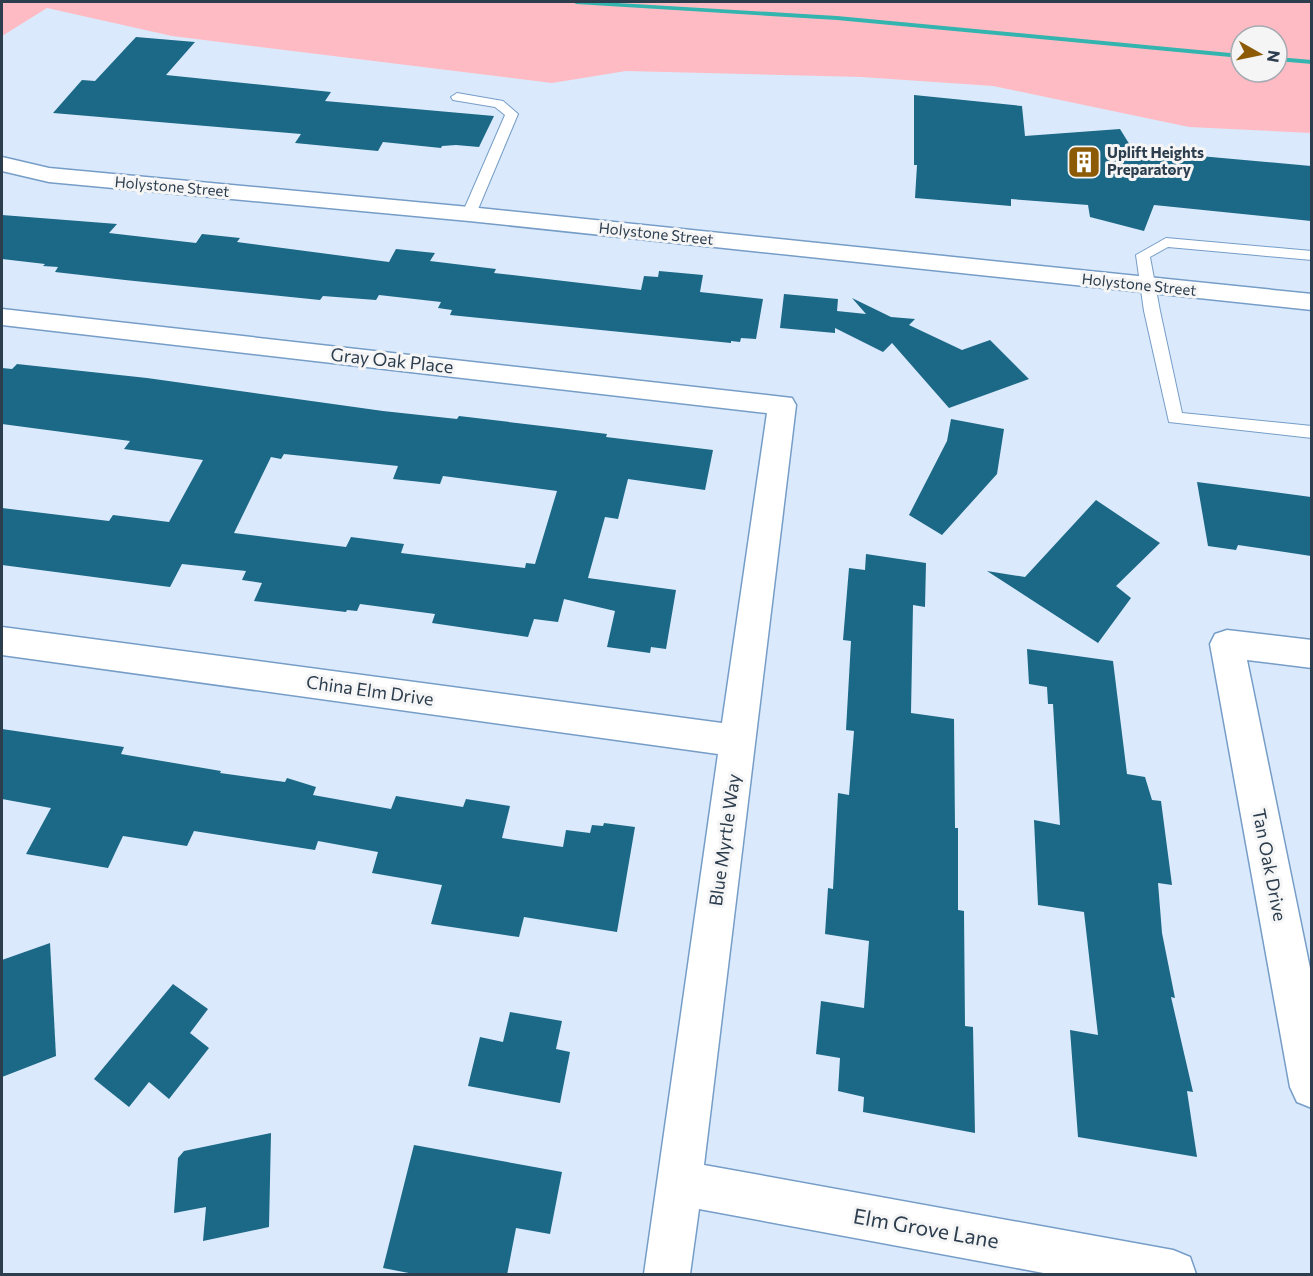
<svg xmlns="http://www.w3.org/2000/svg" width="1313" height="1276" viewBox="0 0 1313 1276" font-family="Commissioner,sans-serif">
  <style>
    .green { fill: #ffbbc3; fill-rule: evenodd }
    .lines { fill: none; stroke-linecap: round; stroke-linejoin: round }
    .stream { fill: #34b4af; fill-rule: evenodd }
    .building { fill: #1c6887; fill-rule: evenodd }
    .service-casing { stroke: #769dc7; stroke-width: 2 }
    .minor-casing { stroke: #769dc7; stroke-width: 3 }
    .service { fill: #fff; fill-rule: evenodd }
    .minor { fill: #fff; fill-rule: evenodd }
    .labels { text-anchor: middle; stroke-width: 6; stroke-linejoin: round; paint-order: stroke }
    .far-poi-label { font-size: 15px; font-weight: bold; fill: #2c3d4e; stroke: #f5f5f5; text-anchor: start }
    .far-street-label { font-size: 15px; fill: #2c3d4e; stroke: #f5f5f5 }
    .street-label { font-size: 18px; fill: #2c3d4e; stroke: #f5f5f5 }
    .near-street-label { font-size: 21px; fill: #2c3d4e; stroke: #f5f5f5 }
  </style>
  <rect width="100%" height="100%" fill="#daeafc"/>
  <path class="green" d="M2,2H1311V133L1189,127L993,86L861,77L626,71L552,83L172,36L47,8L2,36ZM1241,36H1277V72H1241Z"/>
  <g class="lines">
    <g class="stream">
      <polygon points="573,2 601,2 837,16 1241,54 1241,58 837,20 576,4"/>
      <polygon points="1277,57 1312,60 1312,64 1277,61"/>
    </g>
  </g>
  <g class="building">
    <polygon points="136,37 195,42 166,75 331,92 325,101 494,116 479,147 456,145 442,146 441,148 383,142 378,151 295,143 301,134 53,113 82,80 95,81"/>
    <polygon points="914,95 1022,106 1025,136 1120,129 1133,150 1311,166 1311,221 1154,205 1144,231 1090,217 1088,205 1011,199 1011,206 915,198 917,165 914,165"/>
    <polygon points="2,215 117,224 109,233 196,243 202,234 240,238 237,242 389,262 396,249 435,253 430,261 496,269 494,273 641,290 644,276 658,277 659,271 703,275 700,292 763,299 756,339 741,338 740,342 731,341 731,343 450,315 452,310 438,308 441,302 379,295 376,300 323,296 320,300 125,280 55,272 58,267 43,266 45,264 2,259"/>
    <polygon points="784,294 838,299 837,311 866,314 852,298 891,317 915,319 909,325 962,350 990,340 1029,379 949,408 892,343 883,352 835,328 835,333 780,328"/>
    <path d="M17,364L147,378L383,411L457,419L459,416L559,428L607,434L606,437L713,450L705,490L628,479L618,519L605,517L588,578L676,590L666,649L651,647L650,653L607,647L615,611L564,599L558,622L534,619L528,637L432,623L435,614L360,604L357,611L347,610L346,612L254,601L262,583L242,580L246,571L182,564L170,587L2,565V508L109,521L113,515L169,522L203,460L124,449L130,441L2,424V368L12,369ZM284,454L398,466L393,479L440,484L443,476L557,491L535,564L526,563L525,568L401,553L404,544L351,537L346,547L234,533L271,457L281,459Z"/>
    <polygon points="951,419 1004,429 997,474 942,535 909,515 947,441"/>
    <polygon points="1197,482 1311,497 1311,556 1238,545 1236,550 1208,546"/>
    <polygon points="1096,500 1160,543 1116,586 1131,598 1098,643 987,571 1025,577"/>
    <polygon points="866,554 926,563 925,607 913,605 911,713 954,719 955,828 958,828 958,910 964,911 965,1026 973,1027 975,1133 863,1112 864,1097 838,1091 840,1058 816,1054 821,1001 864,1008 869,941 825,934 828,888 833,889 838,793 849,795 854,731 846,730 851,641 843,640 849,568 865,570"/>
    <polygon points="1027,649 1113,661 1127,774 1145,777 1152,800 1161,801 1172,885 1158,883 1162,933 1175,998 1171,997 1193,1092 1187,1091 1197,1157 1078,1137 1070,1030 1098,1035 1084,912 1038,905 1034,820 1060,825 1053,704 1048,704 1047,687 1029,684"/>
    <polygon points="2,729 124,747 121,754 221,771 220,773 285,782 287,778 316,787 313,795 391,809 396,796 463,807 466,799 510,806 502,838 563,847 566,830 590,833 592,825 603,826 604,823 635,827 617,932 524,917 519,937 431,924 442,885 372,873 378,852 318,841 315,850 194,831 187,846 123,836 108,868 26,854 51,808 2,799"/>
    <polygon points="50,943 56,1056 2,1077 2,960"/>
    <polygon points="173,984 208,1009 190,1033 209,1048 169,1099 149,1082 129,1107 94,1079"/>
    <polygon points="510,1012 562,1021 556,1049 570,1052 560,1103 468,1086 480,1037 503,1042"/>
    <polygon points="271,1133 269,1227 203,1241 206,1207 174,1213 178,1158 184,1151"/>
    <polygon points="414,1145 562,1172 550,1234 516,1228 507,1275 419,1275 383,1268"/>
  </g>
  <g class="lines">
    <g class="service-casing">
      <g id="service">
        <polygon points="457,93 503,101 518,114 476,214 469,218 462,214 505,115 495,107 453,100 451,97"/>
        <polygon points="1166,238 1312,251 1312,260 1168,247 1150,257 1160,311 1182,413 1312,426 1312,438 1169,422 1144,311 1136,255"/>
      </g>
    </g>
    <g class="minor-casing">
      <g id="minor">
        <polygon points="2,157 49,168 469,207 1312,294 1312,310 469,221 49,182 2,171"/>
        <polygon points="2,309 792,398 796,405 704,1165 1173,1250 1190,1257 1196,1274 1049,1274 699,1209 690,1274 644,1274 718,754 2,655 2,627 722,723 767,413 2,325"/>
        <polygon points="1227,630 1312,640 1312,668 1247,660 1312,978 1312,1108 1297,1102 1290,1087 1210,644 1215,634"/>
      </g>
    </g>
    <use href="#service" class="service"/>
    <use href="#minor" class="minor"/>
  </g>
  <defs>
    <g id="building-square" transform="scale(1.725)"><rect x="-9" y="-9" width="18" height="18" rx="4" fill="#8d5a06" stroke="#f5f5f5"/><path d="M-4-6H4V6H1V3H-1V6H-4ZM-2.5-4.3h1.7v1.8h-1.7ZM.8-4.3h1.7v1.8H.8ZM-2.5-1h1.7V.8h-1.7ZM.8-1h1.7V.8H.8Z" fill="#fff"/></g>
  </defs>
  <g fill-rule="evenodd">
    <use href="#building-square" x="1084" y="162"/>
  </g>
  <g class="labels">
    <g class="far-poi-label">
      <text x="1107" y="158">Uplift Heights<tspan x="1107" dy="17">Preparatory</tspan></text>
    </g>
    <g class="far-street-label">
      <text transform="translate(172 187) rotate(5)" y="5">Holystone Street</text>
      <text transform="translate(656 234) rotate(6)" y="5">Holystone Street</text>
      <text transform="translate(1139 285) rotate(6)" y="5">Holystone Street</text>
    </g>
    <g class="street-label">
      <text transform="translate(392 361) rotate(6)" y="6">Gray Oak Place</text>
      <text transform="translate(370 691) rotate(8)" y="6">China Elm Drive</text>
      <text transform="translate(725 840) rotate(-82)" y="6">Blue Myrtle Way</text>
      <text transform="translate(1269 865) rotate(79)" y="6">Tan Oak Drive</text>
    </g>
    <g class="near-street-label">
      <text transform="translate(926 1229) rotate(10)" y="7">Elm Grove Lane</text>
    </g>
  </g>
  <rect width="1313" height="1276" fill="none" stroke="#2c3d4e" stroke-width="6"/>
  <g transform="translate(1259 54) rotate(99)"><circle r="28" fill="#f5f5f5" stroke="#a5abb2" stroke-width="1.5"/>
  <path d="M0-4.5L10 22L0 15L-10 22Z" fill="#8d5a06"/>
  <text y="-9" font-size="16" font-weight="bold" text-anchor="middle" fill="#2c3d4e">N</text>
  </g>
</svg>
